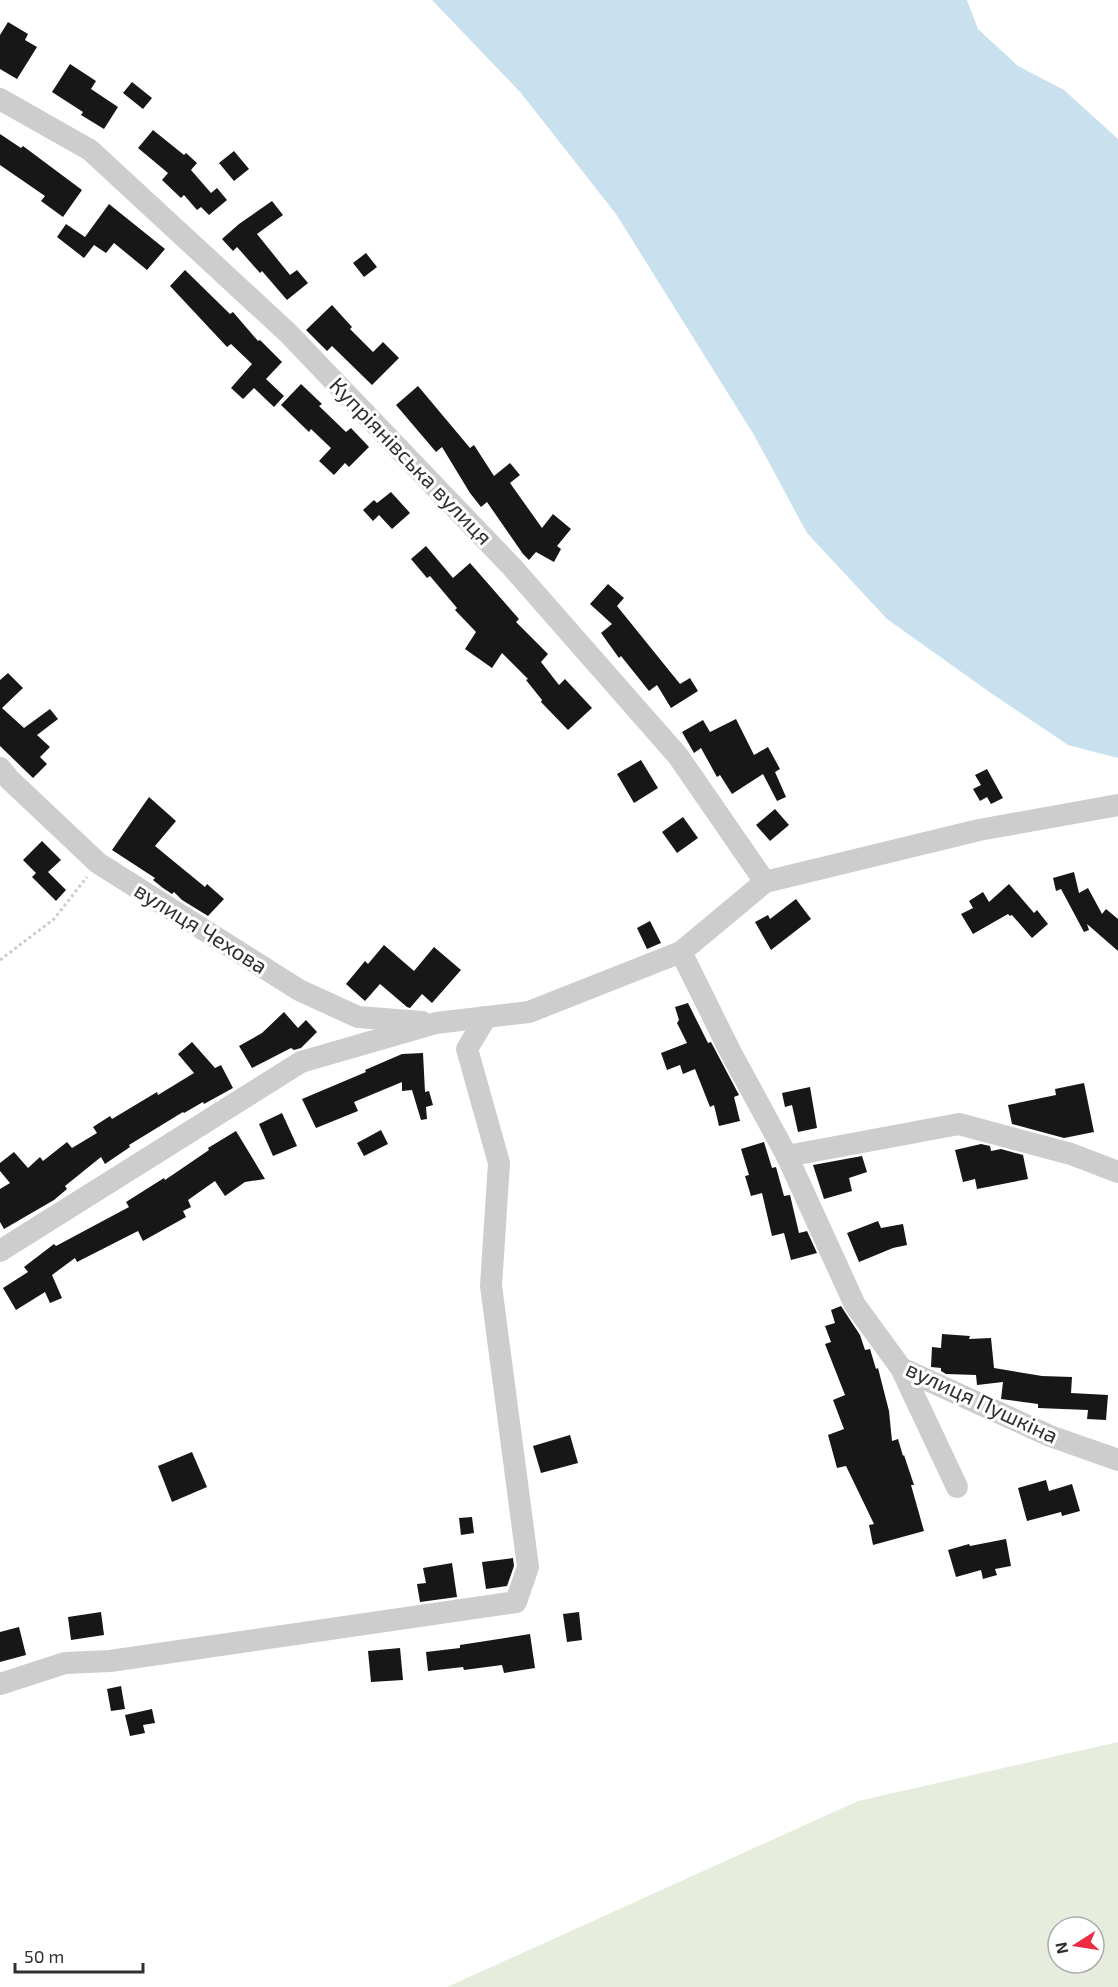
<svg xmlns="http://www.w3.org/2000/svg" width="1118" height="1987" viewBox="0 0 1118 1987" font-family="'Exo 2',sans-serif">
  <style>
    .green { fill: #e7eddd; fill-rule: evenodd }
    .water { fill: #c9e1ee }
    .building { fill: #171717 }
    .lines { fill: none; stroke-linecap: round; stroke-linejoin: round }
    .path { stroke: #cdcdcd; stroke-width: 3; stroke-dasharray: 3 3; stroke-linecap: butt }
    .minor { stroke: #cdcdcd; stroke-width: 22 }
    .labels { text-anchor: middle; stroke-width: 6; stroke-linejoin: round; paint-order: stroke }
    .street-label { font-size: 22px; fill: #303030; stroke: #fff }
  </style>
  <rect width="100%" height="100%" fill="#fff"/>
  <path class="green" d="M1118,1742V1987H447L858,1801ZM1058,1927H1094V1963H1058Z"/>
  <polygon class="water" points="432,0 967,0 978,29 1018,66 1064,90 1118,139 1118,758 1068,745 988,691 887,619 807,533 754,435 616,214 521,93"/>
  <g class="building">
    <polygon points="8,22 28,34 25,40 37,47 17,79 0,69 0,35"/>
    <polygon points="70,64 96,81 91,89 118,107 104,129 81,115 83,112 52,92"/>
    <polygon points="132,82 152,98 143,109 123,93"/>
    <polygon points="153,130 184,155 186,153 197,163 191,170 211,193 217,188 227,200 209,215 201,207 197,210 184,195 181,198 162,180 168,173 138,148"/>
    <polygon points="0,134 21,148 23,146 82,190 63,217 41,201 45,196 0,165"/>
    <polygon points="234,151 249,169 234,181 219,163"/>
    <polygon points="272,201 283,215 257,234 290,275 297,270 308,283 287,300 262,271 260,273 237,247 233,251 222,239 239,224"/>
    <polygon points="109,204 165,249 147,270 114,243 106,253 94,245 84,258 57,237 66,224 85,237"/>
    <polygon points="366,253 377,267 364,277 353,263"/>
    <polygon points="185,270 230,314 233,312 258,341 260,340 282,362 266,379 284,396 274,407 254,388 243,399 231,388 252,364 231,344 227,347 170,286"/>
    <polygon points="332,305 352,327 350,329 373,352 383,342 399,358 372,385 332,346 327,351 306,330"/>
    <polygon points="301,384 322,404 319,406 346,432 351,428 369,447 349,467 345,463 334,475 319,461 331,448 311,429 309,432 281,405"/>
    <polygon points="418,386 470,448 474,445 494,476 510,463 520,475 510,483 542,528 553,514 571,529 557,546 561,549 554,562 536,552 529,560 523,554 487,502 481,507 470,493 442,447 436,452 396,405"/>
    <polygon points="391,492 410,513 392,529 379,515 373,521 363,510 374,500 377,503"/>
    <polygon points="426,546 453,578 470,563 519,619 516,622 548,654 541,662 559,685 565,679 592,708 568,730 541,702 542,700 526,680 528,679 502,653 492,668 465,649 476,632 455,610 457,608 430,576 427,578 411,559"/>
    <polygon points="608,584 624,598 617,606 680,684 690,678 698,691 671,708 657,685 649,691 621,656 619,658 601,633 612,624 590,604"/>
    <polygon points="8,673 23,688 2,708 24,728 50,709 58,719 37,735 50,747 40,757 47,764 33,778 0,746 0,680"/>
    <polygon points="736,719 754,755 768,747 780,769 775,772 786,797 777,801 763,774 732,794 720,775 717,777 701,748 694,753 682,732 703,720 710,732"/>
    <polygon points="641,760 658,788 634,803 617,774"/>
    <polygon points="987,769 1003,798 991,804 987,797 980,801 973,789 981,785 975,775"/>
    <polygon points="149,797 176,821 155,846 205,887 207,884 224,899 208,916 182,900 174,892 172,894 163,888 153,880 155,878 112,850"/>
    <polygon points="775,809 789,825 770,841 756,825"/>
    <polygon points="683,817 698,838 677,853 662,832"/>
    <polygon points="42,841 61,860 48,872 66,890 56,901 32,877 36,873 23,860"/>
    <polygon points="1074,872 1079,893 1088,888 1102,914 1106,909 1118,919 1118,951 1087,924 1089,930 1084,932 1061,889 1056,891 1053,878"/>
    <polygon points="1009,884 1034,913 1037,910 1048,924 1032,938 1012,915 1010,916 1008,914 973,934 961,914 973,908 969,901 983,892 989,902"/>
    <polygon points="796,899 811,919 771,950 755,922 768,915 770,919"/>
    <polygon points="650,921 661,943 647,949 637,928"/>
    <polygon points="384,945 414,971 434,947 461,970 432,1003 422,994 410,1008 407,1007 380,984 365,1001 346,984 365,961 368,964"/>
    <polygon points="688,1003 708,1043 711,1042 739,1095 734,1097 740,1121 719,1126 714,1105 710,1107 695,1069 683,1074 680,1065 667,1070 661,1053 687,1043 677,1023 679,1020 675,1007"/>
    <polygon points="284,1012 298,1028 306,1020 317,1032 301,1048 294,1050 291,1048 252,1068 239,1046 262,1033"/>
    <polygon points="192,1042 215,1068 221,1065 233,1088 204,1104 203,1102 184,1113 183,1112 129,1145 130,1147 105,1164 101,1157 65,1186 67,1189 54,1200 4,1229 0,1222 0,1189 10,1183 0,1171 0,1163 14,1152 28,1168 40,1157 43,1161 67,1142 72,1148 97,1133 93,1127 110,1116 112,1119 157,1092 158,1095 194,1073 178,1054"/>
    <polygon points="423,1053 425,1092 429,1091 433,1105 426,1107 427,1119 421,1120 412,1090 402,1091 402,1082 354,1102 358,1111 316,1128 302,1099 366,1072 365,1070 402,1054"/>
    <polygon points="1084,1083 1094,1132 1064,1138 1012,1124 1008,1105 1056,1095 1055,1089"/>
    <polygon points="810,1087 817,1128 798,1132 792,1105 785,1107 782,1093"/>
    <polygon points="282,1113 297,1146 273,1156 259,1124"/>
    <polygon points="381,1130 388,1144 364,1156 357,1143"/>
    <polygon points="236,1131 265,1179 245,1182 225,1196 215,1181 188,1200 191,1207 183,1211 186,1217 143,1241 138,1231 77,1262 75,1258 52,1275 62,1298 50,1303 45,1292 16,1310 3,1288 28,1272 24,1267 54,1244 56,1246 129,1207 126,1202 164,1178 165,1180 209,1150 208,1148"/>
    <polygon points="764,1142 772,1168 776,1167 784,1196 790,1195 799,1233 807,1231 817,1253 791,1260 784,1233 772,1236 762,1193 751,1196 745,1176 749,1175 741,1149"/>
    <polygon points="981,1144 990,1146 991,1151 1001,1149 1023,1155 1028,1179 977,1189 975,1179 963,1182 955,1150"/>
    <polygon points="862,1156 867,1172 849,1178 852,1191 824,1199 813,1165"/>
    <polygon points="878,1221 881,1228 903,1224 907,1245 893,1248 859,1262 847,1233"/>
    <polygon points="841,1306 860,1335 865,1350 870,1349 876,1369 878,1368 889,1411 892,1441 898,1439 903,1456 904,1455 914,1485 911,1485 924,1531 873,1545 869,1525 874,1524 846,1466 837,1468 828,1435 844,1429 833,1400 845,1395 825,1344 831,1342 825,1326 835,1323 831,1310"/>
    <polygon points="942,1334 970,1336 969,1339 991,1338 994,1368 1042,1376 1072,1377 1071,1393 1108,1395 1106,1420 1087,1419 1088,1410 1038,1408 1038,1404 1001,1399 1003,1382 977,1385 976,1375 946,1374 941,1371 941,1368 931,1367 932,1347 941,1348"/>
    <polygon points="570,1435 578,1463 541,1473 533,1446"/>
    <polygon points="192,1452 207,1487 172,1502 158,1466"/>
    <polygon points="1046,1480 1049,1491 1072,1484 1080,1511 1062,1516 1061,1512 1027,1521 1018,1488"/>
    <polygon points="472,1517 474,1533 461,1535 459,1518"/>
    <polygon points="1006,1539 1011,1566 995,1569 997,1575 983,1579 981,1570 956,1577 948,1550 969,1544 970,1546"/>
    <polygon points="513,1558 514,1566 507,1586 486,1589 482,1562"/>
    <polygon points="452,1563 457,1597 420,1602 417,1584 426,1583 423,1568"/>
    <polygon points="101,1612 104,1635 71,1640 68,1617"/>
    <polygon points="579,1612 582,1640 567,1642 563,1614"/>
    <polygon points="19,1627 26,1655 0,1662 0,1632"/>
    <polygon points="530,1634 535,1668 504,1673 502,1665 464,1670 463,1667 428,1671 426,1652 460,1648 460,1645"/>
    <polygon points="400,1648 403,1680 371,1682 368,1651"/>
    <polygon points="121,1686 125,1709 111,1711 107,1689"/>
    <polygon points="152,1709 155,1723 143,1725 145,1733 130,1736 125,1715"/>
  </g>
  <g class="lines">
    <polyline class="path" points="0,960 54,919 87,877"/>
    <g class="minor">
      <polyline points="0,99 90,150 288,333 512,567 678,756 765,882"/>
      <polyline points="0,768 10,780 98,863 299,990 358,1017 422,1022"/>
      <polyline points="681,952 730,1051 787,1156 855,1305 901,1368 1050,1436 1118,1460"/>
      <polyline points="787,1156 959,1124 1071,1154 1118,1172"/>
      <polyline points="0,1251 301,1062 436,1023 529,1012 681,952 765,882 979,830 1118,805"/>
      <polyline points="901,1368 957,1487"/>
      <polyline points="0,1684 65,1663 110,1661 516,1602 528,1567 491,1286 499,1163 467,1049 486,1017"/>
    </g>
  </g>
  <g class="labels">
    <g class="street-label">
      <text transform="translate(411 461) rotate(46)" y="8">Купріянівська вулиця</text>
      <text transform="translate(201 928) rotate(32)" y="8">вулиця Чехова</text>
      <text transform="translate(982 1402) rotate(25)" y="8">вулиця Пушкіна</text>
    </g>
  </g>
  <g transform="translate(1076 1945) rotate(258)"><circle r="28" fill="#ffffff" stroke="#acacac" stroke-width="1.5"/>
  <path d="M0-4.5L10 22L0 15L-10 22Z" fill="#ed2b42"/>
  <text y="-9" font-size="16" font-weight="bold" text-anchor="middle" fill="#303030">N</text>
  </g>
  <path d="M15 1963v9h128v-9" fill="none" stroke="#303030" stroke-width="3"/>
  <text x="24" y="1963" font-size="18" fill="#303030" stroke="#ffffff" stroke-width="4.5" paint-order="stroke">50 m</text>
</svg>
